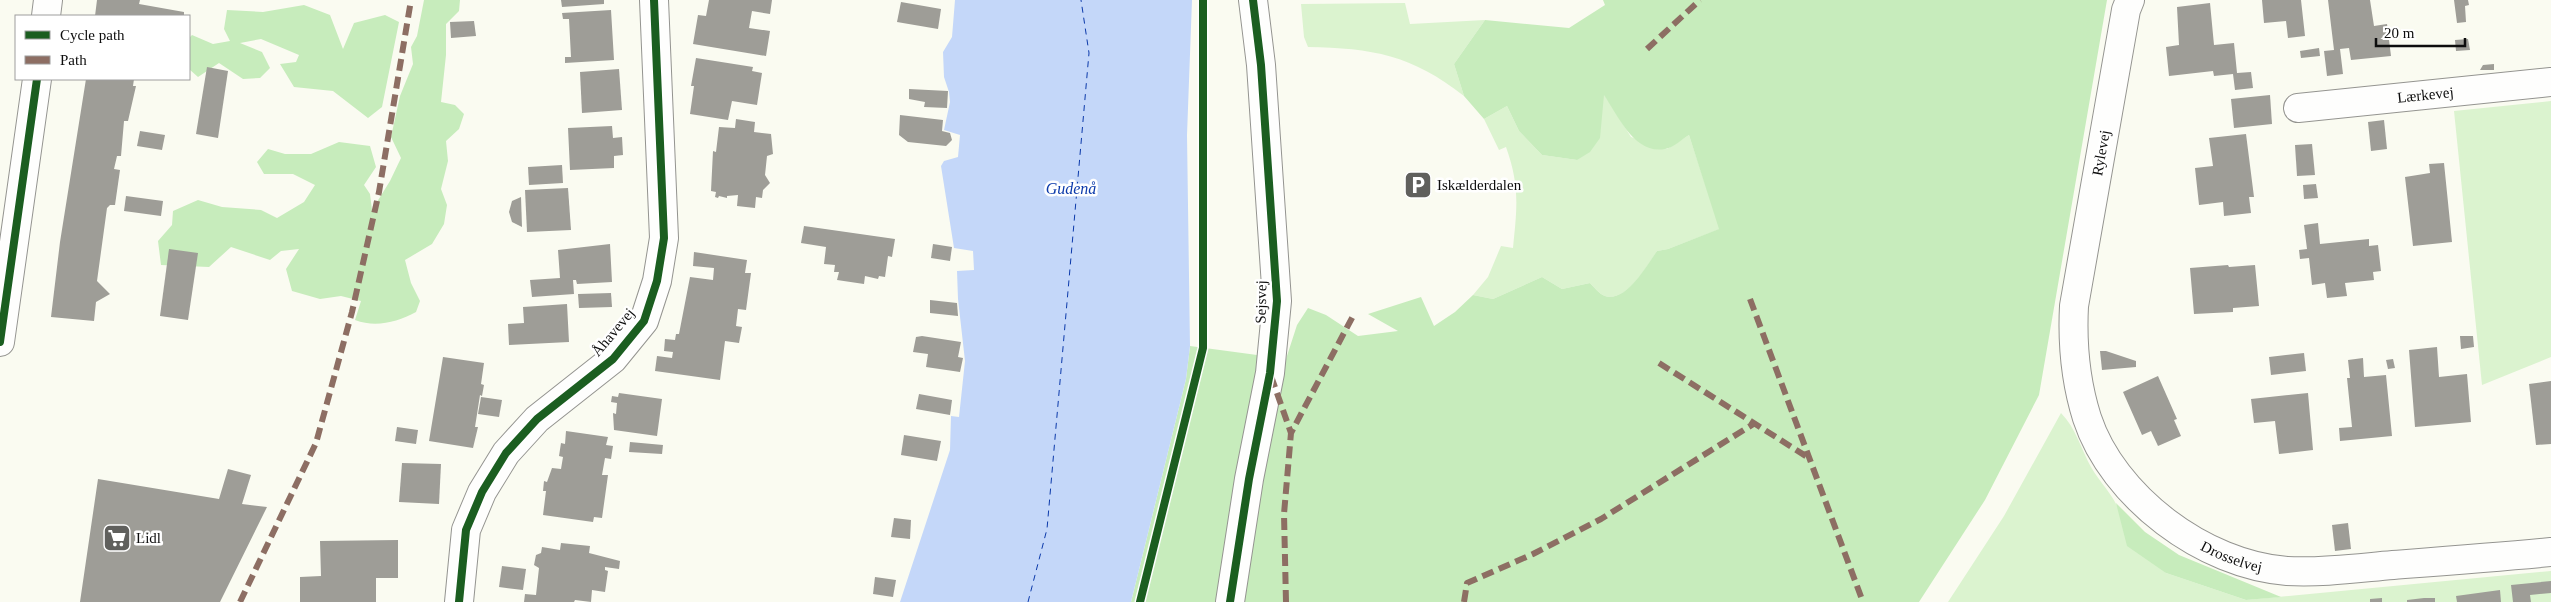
<svg xmlns="http://www.w3.org/2000/svg" width="2551" height="602" viewBox="0 0 2551 602" font-family="'Times New Roman',serif">
  <style>
    .green { fill: #dbf3cf }
    .forest { fill: #c7ecbc }
    .water { fill: #c4d7f9 }
    .lines { fill: none; stroke-linecap: round; stroke-linejoin: round }
    .ferry { stroke: #0b39aa; stroke-width: 1; stroke-dasharray: 6 5; stroke-linecap: butt }
    .building { fill: #9e9d97 }
    .minor-casing { stroke: #949490; stroke-width: 30 }
    .minor { stroke: #fefefd; stroke-width: 28 }
    .quiet { stroke: #8d6e63; stroke-width: 6; stroke-dasharray: 12 6; stroke-linecap: butt }
    .cycleway-casing { stroke: #fff; stroke-width: 11 }
    .cycleway { stroke: #1b5e20; stroke-width: 8 }
    .labels { text-anchor: middle; stroke-width: 5; stroke-linejoin: round; paint-order: stroke }
    .street-label { font-size: 15px; fill: #0d0d0d; stroke: #fff }
    .poi-label { font-size: 15px; fill: #0d0d0d; stroke: #fff; text-anchor: start }
    .water-label { font-size: 16px; font-style: italic; fill: #0b39aa; stroke: #fff }
  </style>
  <rect width="100%" height="100%" fill="#fafbf1"/>
  <g class="green">
    <path d="M1405,3L1410,24L1485,20L1454,64L1464,96C1412,55 1372,48 1308,47L1304,37L1301,4Z"/>
    <path d="M1604,94L1631,137L1667,149L1689,135L1720,229L1668,249L1657,251C1648,265 1626,303 1605,296C1599,294 1594,287 1590,283L1562,289L1542,277L1493,299L1473,295L1488,277L1501,246L1513,248C1517,208 1520,186 1506,147L1499,150L1484,119L1507,106L1519,131L1542,155L1577,160Z"/>
    <polygon points="2551,101 2551,357 2482,385 2454,111"/>
    <path d="M2061,413C2076,428 2081,449 2091,467C2100,483 2114,495 2120,513L2166,573L2246,600L2551,571V602H1948L2004,516Z"/>
  </g>
  <g class="forest">
    <path d="M424,0H460L459,11L446,24V55L441,102L455,105L464,114L459,129L446,141L448,161L441,189L447,205L444,224L432,244L405,260L411,283L420,301L416,312C397,322 376,328 355,320L361,301L341,296L320,299L292,291L286,269L299,249L281,251L270,260L231,247L209,267L161,265L158,241L172,225L173,211L198,200L222,207L261,210L277,218L304,202L315,185L293,174H264L257,162L268,149L285,154H311L339,142L370,146L376,167L364,185L370,194L372,210L390,181L401,158L391,137L400,96L413,64L411,47L417,36Z"/>
    <path d="M1603,0H2107L2039,395L1985,500L1919,602H1131L1186,379L1190,346L1286,359L1297,325L1308,308L1326,315L1358,336L1398,331L1368,314L1421,297L1434,326L1455,312L1473,295L1493,299L1542,277L1562,289L1590,283C1594,287 1599,294 1605,296C1626,303 1647,265 1657,251L1668,249L1719,229L1689,135C1682,139 1673,148 1665,149C1635,155 1618,116 1604,95L1600,138L1590,152L1577,160L1542,155L1519,131L1507,106L1484,119L1464,96L1454,64L1485,20L1569,28L1605,5Z"/>
    <polygon points="304,5 330,15 343,49 354,23 385,15 399,22 382,107 368,118 333,91 294,87 280,64 296,62 299,55 261,39 240,43 262,52 270,68 260,78 243,79 219,63 198,77 189,69 189,38 192,35 213,44 230,41 224,29 227,10 263,12"/>
    <polygon points="2116,503 2145,532 2179,555 2281,597 2246,600 2166,573 2127,546"/>
  </g>
  <polygon class="water" points="955,0 1192,0 1187,135 1190,346 1186,379 1131,602 900,602 950,450 951,416 959,417 965,361 958,299 957,271 974,270 973,251 954,248 941,166 944,161 958,157 960,135 944,130 950,102 949,92 944,77 943,52 952,37"/>
  <g class="lines">
    <polyline class="ferry" points="1028,602 1047,529 1089,53 1081,0"/>
  </g>
  <g class="building">
    <polygon points="97,0 140,0 139,4 184,12 184,16 95,16"/>
    <polygon points="561,0 604,0 604,4 562,7"/>
    <polygon points="709,0 772,0 770,14 752,11 749,28 770,31 766,56 693,44 698,15 706,16"/>
    <polygon points="2262,0 2301,0 2305,36 2288,38 2286,21 2264,23"/>
    <polygon points="2328,0 2370,0 2374,26 2387,24 2391,56 2351,60 2349,48 2340,49 2343,74 2327,76 2324,51 2334,50"/>
    <polygon points="2454,0 2468,0 2469,5 2465,6 2466,22 2457,23"/>
    <polygon points="901,2 941,9 938,29 897,22"/>
    <polygon points="2210,3 2214,45 2234,43 2237,73 2251,72 2253,88 2235,90 2233,74 2214,76 2213,71 2169,76 2166,47 2179,45 2177,7"/>
    <polygon points="611,10 614,60 565,63 565,57 571,57 569,19 563,19 562,13"/>
    <polygon points="474,21 476,36 451,38 450,22"/>
    <polygon points="2468,39 2470,50 2456,51 2455,40"/>
    <polygon points="2319,48 2320,56 2301,58 2300,51"/>
    <polygon points="696,58 753,67 752,71 762,73 757,105 732,101 728,120 690,114 694,86 691,86"/>
    <polygon points="2494,64 2494,70 2480,70 2483,65"/>
    <polygon points="207,67 228,71 218,138 196,134"/>
    <polygon points="619,69 622,110 582,113 580,72"/>
    <polygon points="86,79 134,79 133,86 136,86 128,121 124,121 121,156 117,156 114,169 120,170 115,205 110,205 107,208 97,281 110,294 96,302 94,321 51,317 60,242"/>
    <polygon points="909,89 948,91 947,108 924,107 925,102 909,99"/>
    <polygon points="2270,95 2272,124 2234,128 2231,99"/>
    <polygon points="900,115 943,120 942,131 950,133 952,140 946,146 908,142 899,135"/>
    <polygon points="736,119 755,122 754,132 771,134 773,154 767,156 765,175 770,183 763,190 762,198 756,197 755,208 737,206 738,195 727,196 727,198 719,196 718,198 715,197 716,192 711,191 713,151 716,152 719,127 735,128"/>
    <polygon points="2384,120 2387,149 2371,151 2368,122"/>
    <polygon points="612,126 613,138 622,137 623,155 614,156 614,168 570,170 568,128"/>
    <polygon points="140,131 165,135 162,150 137,146"/>
    <polygon points="2246,134 2254,197 2249,197 2251,213 2224,216 2223,202 2199,205 2195,168 2213,166 2209,138"/>
    <polygon points="2312,144 2315,175 2297,176 2295,145"/>
    <polygon points="2444,163 2452,242 2413,246 2405,177 2430,173 2429,164"/>
    <polygon points="562,165 563,183 529,185 528,167"/>
    <polygon points="2316,184 2318,198 2304,199 2303,185"/>
    <polygon points="568,188 571,230 527,232 525,190"/>
    <polygon points="126,196 163,201 161,216 124,211"/>
    <polygon points="521,197 522,227 512,222 509,212 512,201"/>
    <polygon points="2318,223 2320,244 2369,239 2369,246 2378,245 2381,271 2373,272 2374,280 2345,283 2347,296 2327,298 2325,283 2312,285 2309,258 2300,259 2299,250 2307,249 2304,225"/>
    <polygon points="804,226 895,239 892,257 888,256 885,277 879,276 878,279 865,276 864,284 837,280 839,272 834,272 835,265 824,264 826,247 801,243"/>
    <polygon points="610,244 612,282 577,284 576,280 573,280 574,294 532,297 530,280 560,278 558,250"/>
    <polygon points="933,244 952,247 950,261 931,258"/>
    <polygon points="169,249 198,253 188,320 160,316"/>
    <polygon points="694,252 747,260 745,273 751,273 746,310 738,309 736,326 742,327 739,343 725,341 720,380 655,371 657,356 672,358 673,352 664,351 665,339 675,340 676,334 679,334 690,277 713,280 714,268 693,266"/>
    <polygon points="2228,265 2229,267 2255,265 2259,306 2233,308 2233,312 2194,314 2190,268"/>
    <polygon points="611,293 612,307 579,308 578,294"/>
    <polygon points="930,300 957,303 958,316 930,313"/>
    <polygon points="567,304 569,342 509,345 508,324 524,323 523,307"/>
    <polygon points="922,336 961,342 958,357 963,358 960,372 926,367 928,354 913,352 916,337"/>
    <polygon points="2460,336 2473,336 2474,347 2461,349"/>
    <polygon points="2437,347 2439,377 2467,374 2471,422 2415,427 2409,350"/>
    <polygon points="2100,351 2106,351 2136,361 2136,367 2102,370"/>
    <polygon points="2304,353 2306,371 2271,375 2269,357"/>
    <polygon points="443,357 484,363 481,384 484,385 482,396 480,395 475,427 478,427 473,448 429,441"/>
    <polygon points="2363,358 2364,377 2386,375 2392,436 2340,441 2339,428 2352,427 2347,378 2350,378 2348,360"/>
    <polygon points="2393,359 2395,368 2388,369 2386,360"/>
    <polygon points="2158,376 2177,419 2174,420 2181,436 2158,446 2151,431 2142,435 2123,392"/>
    <polygon points="2551,381 2551,444 2536,445 2529,384"/>
    <polygon points="619,393 662,399 657,436 614,430 613,413 616,414 617,403 611,402 612,396 618,397"/>
    <polygon points="2308,393 2313,450 2279,454 2275,421 2254,423 2251,399"/>
    <polygon points="919,394 952,400 950,415 916,409"/>
    <polygon points="481,397 502,400 499,417 478,414"/>
    <polygon points="397,427 418,430 416,444 395,441"/>
    <polygon points="566,431 608,437 606,445 613,446 611,459 605,458 602,475 608,475 602,518 594,517 593,522 543,515 546,491 543,491 544,481 547,482 552,468 561,469 563,457 559,456 561,443 565,444"/>
    <polygon points="904,435 941,441 937,461 901,455"/>
    <polygon points="630,442 663,445 662,454 629,452"/>
    <polygon points="402,463 441,464 439,504 399,502"/>
    <polygon points="228,469 251,475 242,504 267,507 220,602 80,602 98,479 219,499"/>
    <polygon points="894,518 911,520 910,539 891,537"/>
    <polygon points="2348,523 2351,549 2335,551 2332,525"/>
    <polygon points="398,540 398,578 376,578 376,602 300,602 300,577 321,576 320,541"/>
    <polygon points="561,543 590,546 589,553 620,561 619,569 605,567 605,570 608,571 605,592 592,590 591,602 575,600 574,602 524,602 525,594 536,595 539,568 534,565 536,555 541,553 542,547 560,550"/>
    <polygon points="502,566 526,569 523,590 499,587"/>
    <polygon points="875,577 896,580 893,597 873,594"/>
    <polygon points="2551,581 2551,593 2530,595 2531,602 2513,602 2511,585"/>
    <polygon points="2500,590 2501,602 2457,602 2456,596"/>
    <polygon points="2382,598 2382,602 2370,602 2370,599"/>
    <polygon points="2424,598 2435,598 2435,602 2407,602 2407,600"/>
  </g>
  <g class="lines">
    <g class="minor-casing">
      <g id="minor">
        <path id="s1" d="M2130,0L2126,10L2074,306C2072,345 2075,380 2087,418C2113,497 2204,565 2287,571C2322,573 2358,568 2393,565C2445,561 2498,557 2551,552"/>
        <polyline points="46,16 48,0"/>
        <path id="s2" d="M2298,108L2551,82"/>
        <polyline points="0,342 37,79"/>
        <polyline points="459,602 466,530 482,492 506,453 537,419 613,359 644,321 657,281 664,238 654,0"/>
        <polyline points="1230,602 1249,479 1270,373 1277,301 1261,65 1253,0"/>
      </g>
    </g>
    <use href="#minor" class="minor"/>
    <g class="quiet">
      <polyline points="1647,49 1700,0"/>
      <polyline points="1750,299 1863,602"/>
      <polyline points="1659,363 1809,458"/>
      <polyline points="1271,376 1291,433"/>
      <polyline points="240,602 316,443 352,312 379,192 411,0"/>
      <polyline points="1286,602 1284,514 1291,433 1353,316"/>
      <polyline points="1464,602 1467,583 1533,554 1601,519 1755,423"/>
    </g>
    <g class="cycleway-casing">
      <g id="cycleway">
        <polyline points="0,342 37,79"/>
        <polyline points="459,602 466,530 482,492 506,453 537,419 613,359 644,321 657,281 664,238 654,0"/>
        <polyline points="1140,602 1203,348 1203,0"/>
        <polyline points="1230,602 1249,479 1270,373 1277,301 1261,65 1253,0"/>
      </g>
    </g>
    <use href="#cycleway" class="cycleway"/>
  </g>
  <defs>
    <g id="parking-square" transform="scale(1.4375)"><rect x="-9" y="-9" width="18" height="18" rx="4" fill="#60605d" stroke="#fff"/><path d="M-3.5-5.5H1a3.5 3.5 0 0 1 0 7H-1V5.5H-3.5ZM-1-3.4V-.6H.8a1.4 1.4 0 0 0 0-2.8Z" fill="#fff"/></g>
    <g id="supermarket-square" transform="scale(1.4375)"><rect x="-9" y="-9" width="18" height="18" rx="4" fill="#60605d" stroke="#fff"/><path d="M-6-5.5h2.5l.6 2H6L4.5 2H-2.5L-4.4-4H-6ZM-1.5 3.2a1.3 1.3 0 1 0 .1 0ZM3 3.2a1.3 1.3 0 1 0 .1 0Z" fill="#fff"/></g>
  </defs>
  <g fill-rule="evenodd">
    <use href="#parking-square" x="1418" y="185"/>
    <use href="#supermarket-square" x="117" y="538"/>
  </g>
  <g class="labels">
    <g class="street-label">
      <text dy="5" stroke="none"><textPath href="#s2" startOffset="128">Lærkevej</textPath></text>
      <text transform="translate(2101 153) rotate(-80)" y="5">Rylevej</text>
      <text transform="translate(1261 302) rotate(-89)" y="5">Sejsvej</text>
      <text transform="translate(613 332) rotate(-50)" y="5">Åhavevej</text>
      <text dy="5" stroke="none"><textPath href="#s1" startOffset="632">Drosselvej</textPath></text>
    </g>
    <g class="poi-label">
      <text x="1437" y="190">Iskælderdalen</text>
      <text x="136" y="543">Lidl</text>
    </g>
    <g class="water-label">
      <text x="1071" y="194">Gudenå</text>
    </g>
  </g>
  <rect x="15" y="15" width="175" height="65" fill="#ffffff" stroke="#9e9e9e"/>
  <rect x="25" y="31" width="25" height="8" fill="#1b5e20" stroke="#9e9e9e"/>
  <text x="60" y="40" font-size="15" fill="#0d0d0d">Cycle path</text>
  <rect x="25" y="56" width="25" height="8" fill="#8d6e63" stroke="#9e9e9e"/>
  <text x="60" y="65" font-size="15" fill="#0d0d0d">Path</text>
  <path d="M2376 38v8h89v-8" fill="none" stroke="#0d0d0d" stroke-width="2.5"/>
  <text x="2384" y="38" font-size="15" fill="#0d0d0d" stroke="#ffffff" stroke-width="4" paint-order="stroke">20 m</text>
</svg>
